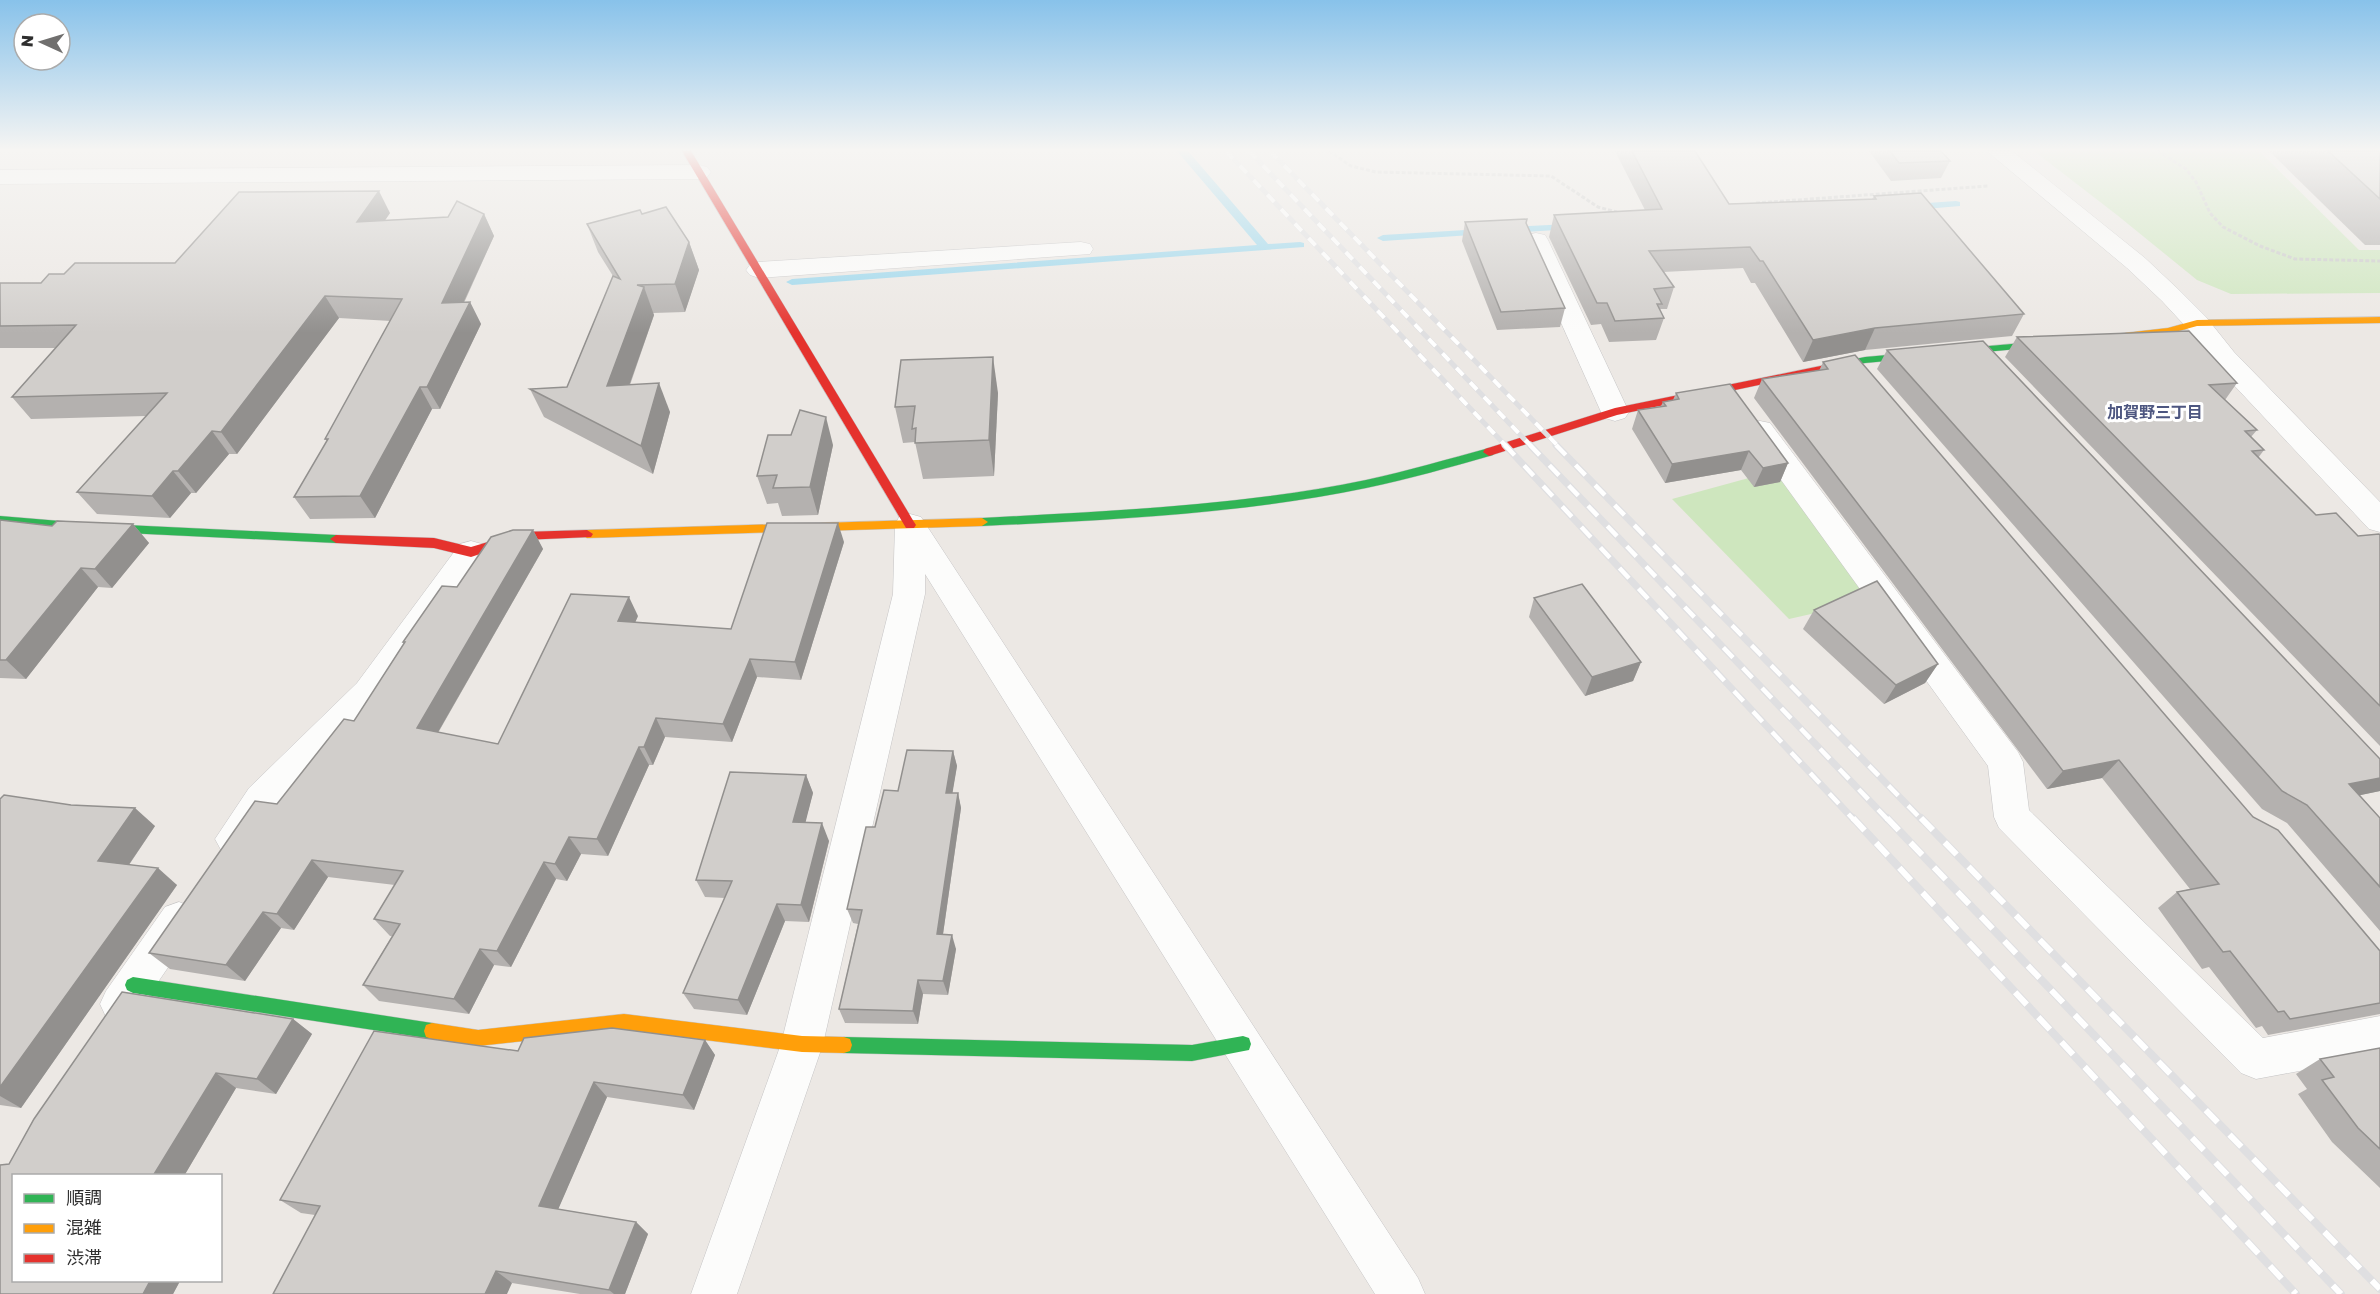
<svg xmlns="http://www.w3.org/2000/svg" width="2380" height="1294" viewBox="0 0 2380 1294" font-family="'Golos Text','Noto Sans JP',sans-serif">
  <style>
    .green { fill: #cee6be }
    .lines { fill: none; stroke-linecap: round; stroke-linejoin: round }
    .stream { fill: #99d6ec; fill-rule: evenodd }
    .street-casing { stroke: #c5c4c5; stroke-width: 1 }
    .fast-casing { stroke: #c5c4c5; stroke-width: 1 }
    .slow-casing { stroke: #c5c4c5; stroke-width: 1 }
    .jam-casing { stroke: #c5c4c5; stroke-width: 1 }
    .path { stroke: #c9c9c8; stroke-width: 3; stroke-dasharray: 4 2; stroke-linecap: butt }
    .street { fill: #fcfcfb; fill-rule: evenodd }
    .fast { fill: #30b455; fill-rule: evenodd }
    .slow { fill: #ff9f0a; fill-rule: evenodd }
    .jam { fill: #e5322d; fill-rule: evenodd }
    .rail-far2-casing { stroke: #dfdfe1; stroke-width: 5 }
    .rail-far1-casing { stroke: #dfdfe1; stroke-width: 7 }
    .rail-casing { stroke: #dfdfe1; stroke-width: 8 }
    .rail-far2 { stroke: #fff; stroke-width: 4; stroke-dasharray: 10; stroke-linecap: butt }
    .rail-far1 { stroke: #fff; stroke-width: 4.5; stroke-dasharray: 14; stroke-linecap: butt }
    .rail { stroke: #fff; stroke-width: 6; stroke-dasharray: 17; stroke-linecap: butt }
    .wall { fill: #b4b1af }
    .shaded-wall { fill: #92908e }
    .building { fill: #d1cecb; stroke: #92908e; stroke-width: 1.5 }
    .labels { text-anchor: middle; stroke-width: 6; stroke-linejoin: round; paint-order: stroke }
    .neighbourhood-label { font-size: 16px; font-weight: bold; fill: #4d5680; stroke: #fff }
  </style>
  <rect width="100%" height="100%" fill="#ece8e4"/>
  <g class="green">
    <polygon points="2034,151 2259,151 2359,250 2380,250 2380,293 2231,294 2197,280 2117,215"/>
    <polygon points="1778,470 1873,600 1789,619 1672,499"/>
  </g>
  <g class="lines">
    <g class="stream">
      <polygon points="1177,151 1188,151 1268,244 1300,242 1304,243 1304,247 792,285 786,282 792,279 1257,245"/>
      <polygon points="1956,201 1960,202 1960,206 1913,210 1908,207 1913,204"/>
      <polygon points="1569,224 1573,225 1573,229 1509,233 1503,230 1509,227"/>
      <polygon points="1482,229 1486,230 1486,234 1383,241 1377,238 1383,235"/>
    </g>
    <g class="street-casing">
      <g id="street">
        <polygon points="1987,151 2012,151 2145,258 2180,291 2206,317 2234,352 2380,502 2380,532 2369,529 2214,364 2188,329 2162,301 2127,268"/>
        <polygon points="699,165 707,167 711,172 707,177 699,179 0,184 0,170"/>
        <polygon points="1536,233 1545,235 1548,240 1629,412 1625,418 1615,421 1605,418 1601,412 1524,240 1527,235"/>
        <polygon points="1081,242 1090,244 1093,249 1090,254 759,278 750,275 746,270 750,265 759,262"/>
        <polygon points="1760,421 1770,423 2018,752 2023,762 2029,810 2263,1038 2380,1016 2380,1056 2256,1079 2241,1073 1999,828 1994,817 1988,766 1750,437 1746,430 1750,423"/>
        <polygon points="910,514 921,517 1418,1278 1425,1294 1375,1294 925,574 925,594 823,1044 737,1294 691,1294 781,1044 893,594 895,525 899,517"/>
        <polygon points="471,541 482,544 487,552 381,701 275,810 247,850 234,855 221,850 215,839 249,788 357,683 460,544"/>
        <polygon points="179,902 193,907 198,919 193,931 134,1017 120,1023 106,1017 100,1004 106,991 165,907"/>
      </g>
    </g>
    <g class="fast-casing">
      <g id="fast">
        <polygon points="2056,340 2061,343 2060,345 1865,363 1835,369 1829,366 1831,364 1865,357"/>
        <path d="M1489,448L1493,449L1495,452L1493,455C1451,467 1409,479 1366,488C1240,514 1110,520 982,526L976,522L982,518C1110,511 1240,506 1366,480C1408,471 1448,459 1489,448Z"/>
        <polygon points="0,516 84,523 336,535 342,539 336,543 84,531 0,524"/>
        <polygon points="133,977 432,1023 438,1025 440,1031 438,1037 432,1039 133,993 127,990 125,985 127,980"/>
        <polygon points="1243,1036 1249,1038 1251,1044 1249,1050 1192,1061 844,1053 838,1051 836,1045 838,1039 844,1037 1192,1045"/>
      </g>
    </g>
    <g class="slow-casing">
      <g id="slow">
        <polygon points="2380,317 2380,323 2197,326 2168,334 2107,341 2102,338 2107,335 2168,328 2197,320"/>
        <polygon points="982,518 988,522 982,526 587,538 581,534 587,530"/>
        <polygon points="624,1014 802,1036 844,1037 850,1039 852,1045 850,1051 844,1053 802,1052 624,1030 478,1046 432,1039 426,1037 424,1031 426,1025 432,1023 478,1030"/>
      </g>
    </g>
    <g class="jam-casing">
      <g id="jam">
        <polygon points="682,151 691,151 914,522 916,525 914,528 906,528"/>
        <polygon points="1835,363 1839,364 1839,368 1617,415 1489,456 1483,452 1485,449 1615,408"/>
        <polygon points="587,530 593,534 591,537 522,540 471,557 434,548 336,543 330,539 336,535 434,538 471,547 522,532"/>
      </g>
    </g>
    <g class="path">
      <polyline points="1329,151 1351,166 1376,172 1551,176 1598,207 1617,212"/>
      <polyline points="2158,151 2186,169 2196,182 2210,213 2223,227 2260,246 2295,259 2380,261"/>
      <polyline points="1756,203 1988,186"/>
    </g>
    <use href="#street" class="street"/>
    <use href="#fast" class="fast"/>
    <use href="#slow" class="slow"/>
    <use href="#jam" class="jam"/>
    <g class="rail-far2-casing">
      <g id="rail-far2">
        <polyline points="1226,151 1506,446"/>
        <polyline points="1249,151 1531,446"/>
        <polyline points="1270,151 1558,446"/>
      </g>
    </g>
    <g class="rail-far1-casing">
      <g id="rail-far1">
        <polyline points="1505,445 1854,820"/>
        <polyline points="1530,445 1888,820"/>
        <polyline points="1556,445 1922,820"/>
      </g>
    </g>
    <g class="rail-casing">
      <g id="rail">
        <polyline points="1853,818 2296,1294"/>
        <polyline points="1887,818 2341,1294"/>
        <polyline points="1921,818 2380,1289"/>
      </g>
    </g>
    <use href="#rail-far2" class="rail-far2"/>
    <use href="#rail-far1" class="rail-far1"/>
    <use href="#rail" class="rail"/>
  </g>
  <g class="wall">
    <polygon points="1615,151 1695,151 1729,204 1872,199 1874,196 2024,314 2012,336 1865,350 1803,362 1755,283 1751,283 1743,268 1663,272 1674,287 1667,309 1660,309 1664,318 1656,340 1609,342 1601,324 1591,325 1549,237 1554,215 1645,210"/>
    <polygon points="1869,151 1941,151 1950,161 1941,178 1891,181"/>
    <polygon points="2269,151 2380,151 2380,245 2365,245"/>
    <polygon points="390,213 385,220 448,217 484,214 494,236 464,303 470,302 481,324 440,409 432,409 375,518 310,519 294,497 327,441 325,439 391,321 339,318 237,454 229,454 196,493 191,493 170,518 97,514 77,492 146,416 31,419 12,397 56,348 0,348 0,283 41,283 64,274 175,263"/>
    <polygon points="642,214 689,242 699,270 685,312 653,313 654,315 630,385 670,412 653,474 544,417 530,389 567,387 613,276 598,252 587,224"/>
    <polygon points="1465,222 1526,223 1565,308 1560,327 1497,330 1462,241"/>
    <polygon points="2017,337 2237,383 2225,400 2257,430 2251,437 2264,450 2258,458 2316,515 2358,536 2380,535 2380,746 2005,357"/>
    <polygon points="1887,350 2380,759 2380,791 2360,795 2380,818 2380,931 2287,823 2262,809 1877,369"/>
    <polygon points="1823,362 2380,951 2380,1014 2268,1035 2262,1026 2256,1028 2209,967 2202,969 2158,908 2177,892 2190,889 2102,778 2047,789 1754,398 1762,379 1819,371"/>
    <polygon points="998,393 994,476 923,479 915,442 903,443 895,407"/>
    <polygon points="1676,393 1788,463 1780,482 1754,487 1741,470 1665,483 1632,429 1638,410 1661,406 1663,402 1673,400"/>
    <polygon points="833,445 818,515 782,516 778,503 767,504 757,476"/>
    <polygon points="0,520 52,526 133,524 149,543 112,588 98,587 26,679 0,678"/>
    <polygon points="533,530 543,549 438,733 498,744 638,616 635,622 731,629 844,542 801,680 757,677 732,742 665,737 653,765 649,765 608,856 581,854 567,881 556,879 511,967 494,965 469,1014 379,1001 363,985 392,936 390,936 374,919 395,885 328,877 294,930 281,928 245,981 170,969 149,953 277,804 354,721 404,643 403,642 457,587"/>
    <polygon points="1534,598 1641,662 1633,681 1585,696 1529,617"/>
    <polygon points="1814,610 1938,664 1925,683 1884,704 1803,629"/>
    <polygon points="953,751 957,766 952,793 958,793 961,808 943,934 956,949 948,995 923,994 918,1024 845,1023 839,1009 858,924 853,923 847,909 875,827 898,791"/>
    <polygon points="806,775 813,793 805,822 829,841 809,922 785,921 747,1015 694,1009 683,993 725,898 705,897 696,880"/>
    <polygon points="0,799 155,826 129,865 177,885 21,1108 0,1105"/>
    <polygon points="122,992 293,1019 312,1034 276,1094 236,1088 184,1176 14,1176 14,1281 180,1281 173,1294 0,1294 0,1165 9,1164 34,1119"/>
    <polygon points="705,1040 715,1055 694,1110 607,1097 558,1209 636,1222 648,1234 625,1294 580,1294 512,1283 315,1215 301,1213 280,1200 518,1051"/>
    <polygon points="2380,1048 2380,1188 2332,1142 2298,1094 2307,1089 2296,1074 2320,1059"/>
  </g>
  <g class="shaded-wall">
    <polygon points="379,191 390,213 369,244 357,222"/>
    <polygon points="484,214 494,236 453,325 442,303"/>
    <polygon points="689,242 699,270 685,312 675,284"/>
    <polygon points="644,287 654,315 619,414 607,386"/>
    <polygon points="325,296 339,318 237,454 221,432"/>
    <polygon points="470,302 481,324 440,409 427,387"/>
    <polygon points="1875,328 1865,350 1803,362 1813,340"/>
    <polygon points="993,357 998,393 994,476 989,440"/>
    <polygon points="659,383 670,412 653,474 641,446"/>
    <polygon points="420,387 432,409 375,518 360,496"/>
    <polygon points="826,417 833,445 818,515 810,487"/>
    <polygon points="212,431 229,454 196,493 178,471"/>
    <polygon points="1749,451 1741,470 1665,483 1672,464"/>
    <polygon points="1788,463 1780,482 1754,487 1763,468"/>
    <polygon points="173,471 191,493 170,518 152,496"/>
    <polygon points="838,523 844,542 801,680 795,662"/>
    <polygon points="133,524 149,543 112,588 95,569"/>
    <polygon points="533,530 543,549 430,746 417,728"/>
    <polygon points="81,568 98,587 26,679 6,660"/>
    <polygon points="629,597 638,616 628,639 618,621"/>
    <polygon points="750,659 757,677 732,742 723,724"/>
    <polygon points="1641,662 1633,681 1585,696 1592,677"/>
    <polygon points="1938,664 1925,683 1884,704 1896,685"/>
    <polygon points="656,718 665,737 653,765 644,747"/>
    <polygon points="639,747 649,765 608,856 597,839"/>
    <polygon points="953,751 957,766 950,808 946,793"/>
    <polygon points="2119,760 2102,778 2047,789 2063,771"/>
    <polygon points="806,775 813,793 801,840 793,822"/>
    <polygon points="2380,778 2380,791 2328,802 2349,784"/>
    <polygon points="958,793 961,808 941,948 937,934"/>
    <polygon points="135,808 155,826 119,879 98,861"/>
    <polygon points="822,823 829,841 809,922 801,905"/>
    <polygon points="569,837 581,854 567,881 555,864"/>
    <polygon points="312,860 328,877 294,930 277,914"/>
    <polygon points="544,862 556,879 511,967 497,951"/>
    <polygon points="158,868 177,885 21,1108 0,1096 0,1087"/>
    <polygon points="777,904 785,921 747,1015 738,1000"/>
    <polygon points="263,912 281,928 245,981 226,965"/>
    <polygon points="952,935 956,949 948,995 943,981"/>
    <polygon points="480,949 494,965 469,1014 454,999"/>
    <polygon points="918,980 923,994 918,1024 913,1011"/>
    <polygon points="293,1019 312,1034 276,1094 257,1079"/>
    <polygon points="705,1040 715,1055 694,1110 683,1095"/>
    <polygon points="216,1073 236,1088 184,1176 153,1176"/>
    <polygon points="594,1082 607,1097 554,1219 539,1206"/>
    <polygon points="636,1222 648,1234 625,1294 614,1294 609,1290"/>
    <polygon points="496,1271 512,1283 507,1294 485,1294"/>
    <polygon points="150,1281 180,1281 173,1294 143,1294"/>
  </g>
  <g class="building">
    <polygon points="1632,151 1695,151 1729,204 1876,199 1874,196 1921,193 2024,314 1875,328 1813,340 1763,261 1760,261 1750,247 1649,251 1674,287 1654,289 1662,304 1657,304 1664,318 1615,321 1607,303 1597,303 1554,215 1662,209"/>
    <polygon points="1890,151 1941,151 1950,161 1899,163"/>
    <polygon points="2328,151 2380,151 2380,199"/>
    <polygon points="379,191 357,222 448,217 457,201 484,214 442,303 470,302 427,387 420,387 360,496 294,497 328,439 325,439 402,299 325,296 221,432 212,431 178,471 173,471 152,496 77,492 167,393 12,397 76,325 0,326 0,283 41,283 49,274 64,274 75,263 175,263 239,192"/>
    <polygon points="666,207 689,242 675,284 637,285 644,287 607,386 659,383 641,446 530,389 567,387 613,276 620,279 587,224 640,210 642,214"/>
    <polygon points="1527,219 1526,223 1565,308 1501,312 1465,222"/>
    <polygon points="2189,331 2237,383 2209,385 2257,430 2245,431 2264,450 2252,451 2316,515 2336,513 2358,536 2379,534 2380,535 2380,706 2017,337"/>
    <polygon points="1983,341 2380,759 2380,778 2349,784 2380,818 2380,887 2307,805 2282,791 1887,350"/>
    <polygon points="1855,355 2253,817 2278,830 2380,951 2380,1003 2290,1019 2284,1011 2278,1012 2230,951 2223,952 2177,892 2219,884 2119,760 2063,771 1762,379 1828,369 1823,362"/>
    <polygon points="993,357 989,440 915,443 916,428 912,429 915,406 895,407 901,360"/>
    <polygon points="1730,384 1788,463 1763,468 1749,451 1672,464 1638,410 1666,406 1663,402 1679,399 1676,393"/>
    <polygon points="800,410 826,417 810,487 773,488 777,475 757,476 768,435 791,435"/>
    <polygon points="0,520 52,526 57,521 133,524 95,569 81,568 6,660 0,660"/>
    <polygon points="767,523 838,523 795,662 750,659 723,724 656,718 644,747 639,747 597,839 569,837 555,864 544,862 497,951 480,949 454,999 363,985 400,924 374,919 403,871 312,860 277,914 263,912 226,965 149,953 255,801 277,804 344,719 354,721 405,642 403,642 442,586 457,587 491,537 513,530 533,530 417,728 498,744 571,594 629,597 618,621 731,629"/>
    <polygon points="1877,581 1938,664 1896,685 1814,610"/>
    <polygon points="1582,584 1641,662 1592,677 1534,598"/>
    <polygon points="907,750 953,751 946,793 958,793 937,934 952,935 943,981 918,980 913,1011 839,1009 862,910 847,909 866,827 875,827 884,790 898,791"/>
    <polygon points="730,772 806,775 793,822 822,823 801,905 777,904 738,1000 683,993 732,881 696,880"/>
    <polygon points="4,795 71,805 135,808 98,861 158,868 0,1087 0,799"/>
    <polygon points="122,992 293,1019 257,1079 216,1073 153,1176 14,1176 14,1281 150,1281 143,1294 0,1294 0,1165 9,1164 34,1119"/>
    <polygon points="612,1028 705,1040 683,1095 594,1082 539,1206 636,1222 609,1290 496,1271 485,1294 273,1294 320,1206 280,1200 374,1031 518,1051 524,1038"/>
    <polygon points="2380,1048 2380,1149 2358,1128 2322,1080 2334,1077 2320,1059"/>
  </g>
  <linearGradient id="sky" x2="0" y2="1"><stop stop-color="#88c2ea"/><stop offset="0.45" stop-color="#f6f5f3"/><stop offset="1" stop-color="#f6f5f3" stop-opacity="0"/></linearGradient>
  <rect width="2380" height="333" fill="url(#sky)"/>
  <g class="labels">
    <g class="neighbourhood-label">
      <text x="2155" y="418">加賀野三丁目</text>
    </g>
  </g>
  <rect x="12" y="1174" width="210" height="108" fill="#ffffff" stroke="#ababab" stroke-width="1.5"/>
  <rect x="24" y="1194" width="30" height="9" fill="#30b455" stroke="#ababab" stroke-width="1.5"/>
  <text x="66" y="1204" font-size="18" fill="#2e2e2e">順調</text>
  <rect x="24" y="1224" width="30" height="9" fill="#ff9f0a" stroke="#ababab" stroke-width="1.5"/>
  <text x="66" y="1234" font-size="18" fill="#2e2e2e">混雑</text>
  <rect x="24" y="1254" width="30" height="9" fill="#e5322d" stroke="#ababab" stroke-width="1.5"/>
  <text x="66" y="1264" font-size="18" fill="#2e2e2e">渋滞</text>
  <g transform="translate(42 42) rotate(274)"><circle r="28" fill="#ffffff" stroke="#ababab" stroke-width="1.5"/>
  <path d="M0-4.5L10 22L0 15L-10 22Z" fill="#706f6e"/>
  <text y="-9" font-size="16" font-weight="bold" text-anchor="middle" fill="#2e2e2e">N</text>
  </g>
</svg>
